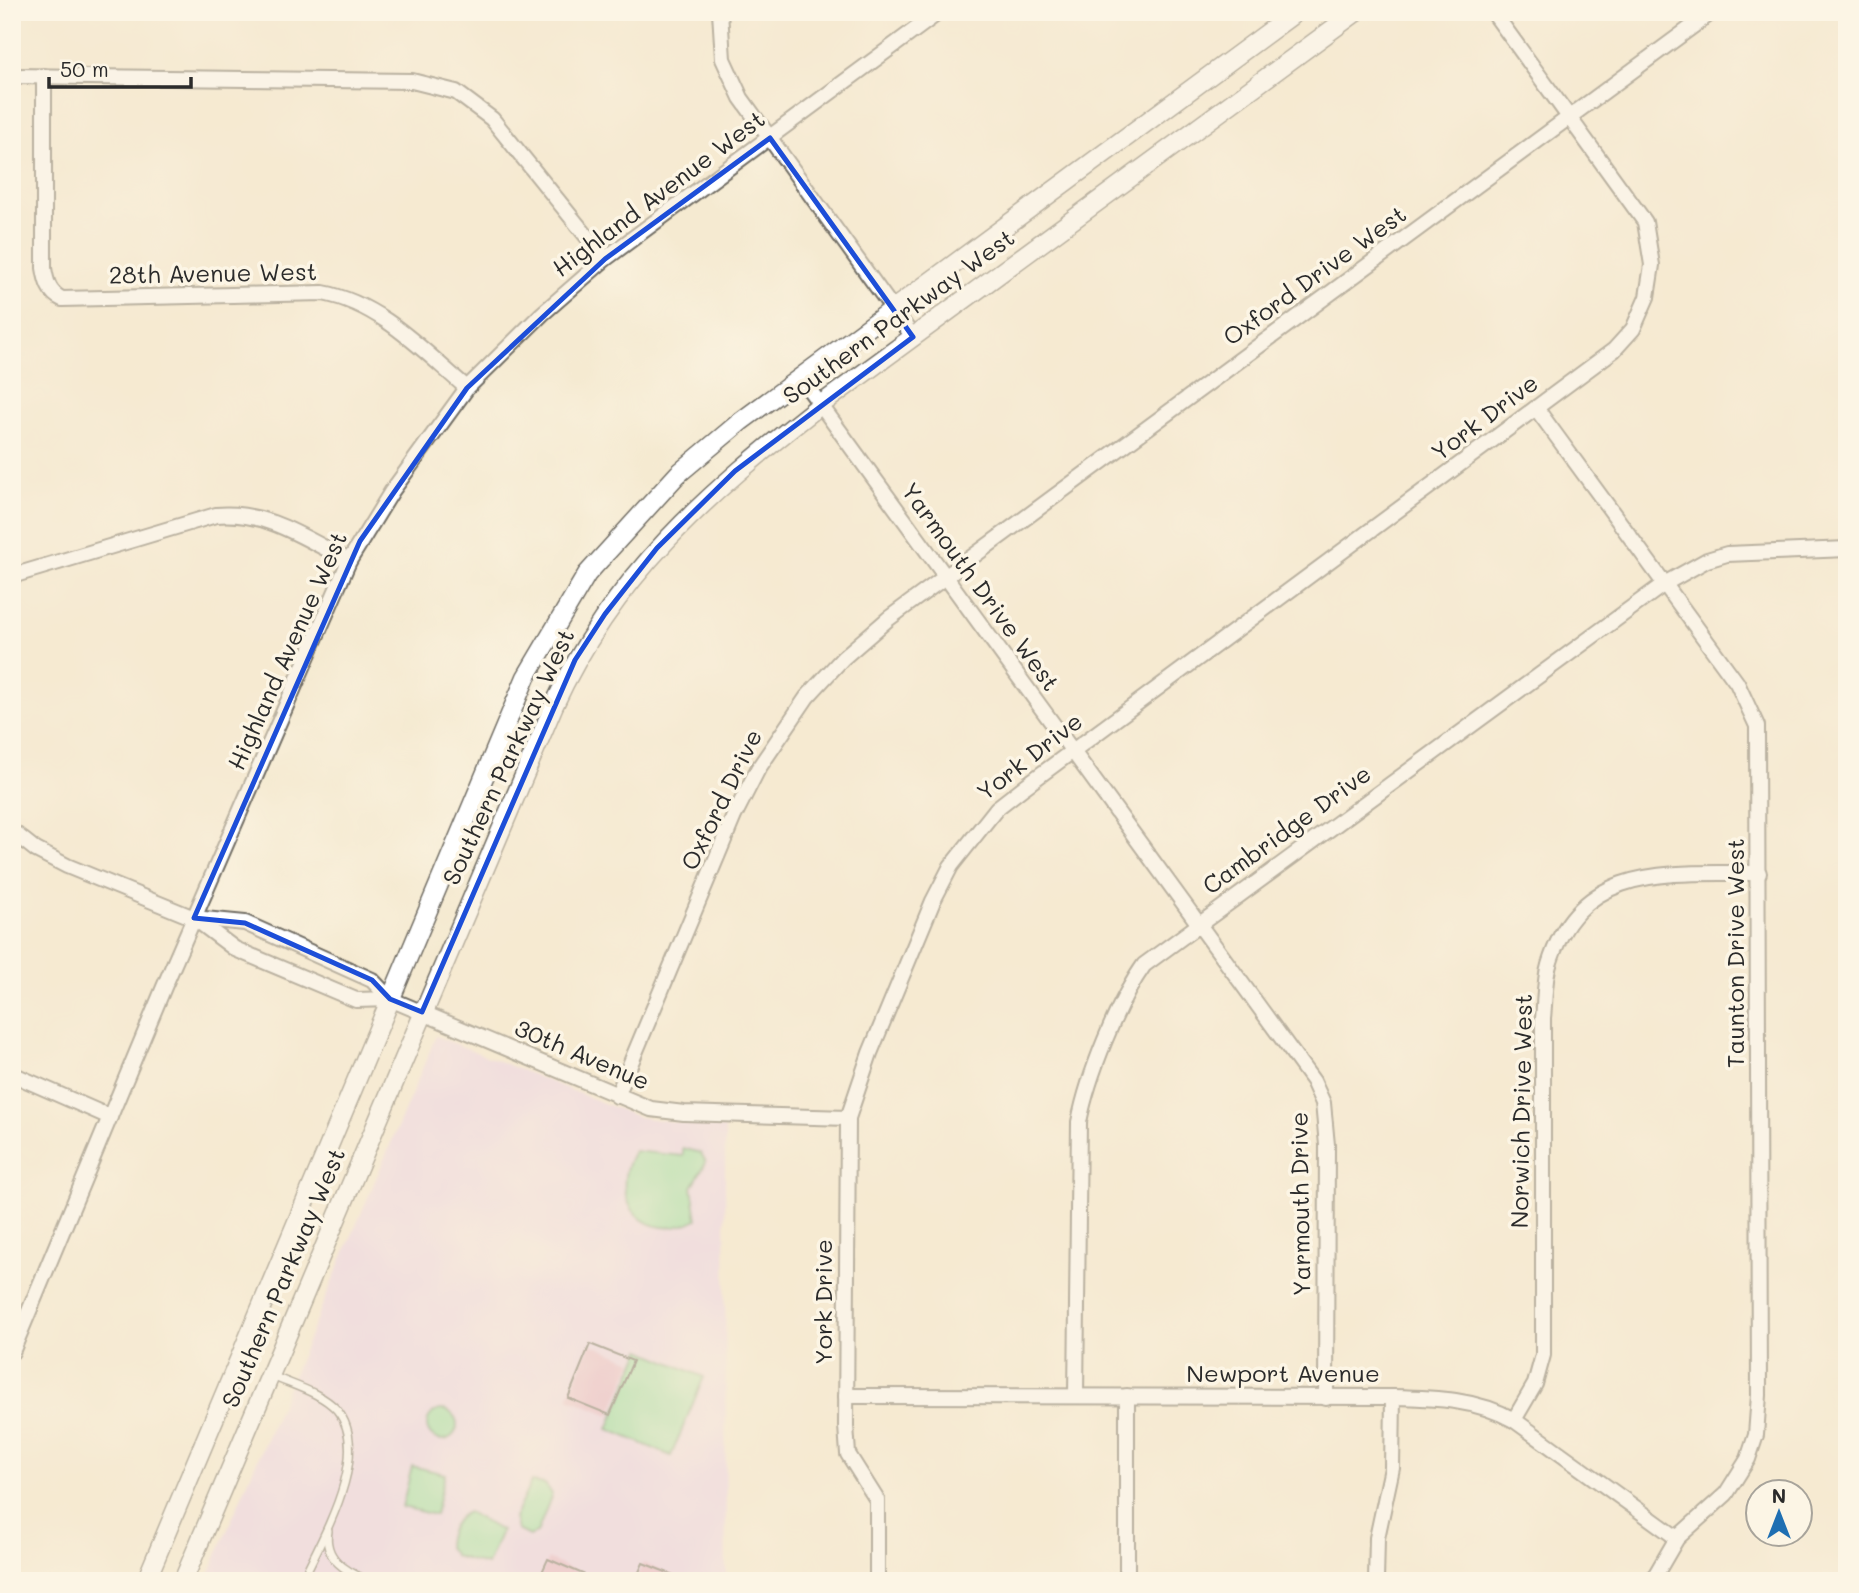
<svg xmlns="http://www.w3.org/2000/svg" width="1859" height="1593" viewBox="0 0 1859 1593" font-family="Mali,sans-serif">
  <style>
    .built { fill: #ebd1ec }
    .green { fill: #8edc9b; stroke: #5c8463; stroke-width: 2 }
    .building { fill: #e6b1ca }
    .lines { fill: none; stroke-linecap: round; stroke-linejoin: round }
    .service-casing { stroke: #726e65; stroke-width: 10 }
    .minor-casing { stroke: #726e65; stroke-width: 18 }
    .tertiary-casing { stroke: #726e65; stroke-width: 21 }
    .service { stroke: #fff; stroke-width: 7 }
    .minor { stroke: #fff; stroke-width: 14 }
    .tertiary { stroke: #fff; stroke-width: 18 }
    .marked { fill: none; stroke: #1d4ed8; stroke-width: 5; stroke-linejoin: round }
    .labels { text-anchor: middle; stroke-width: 7; stroke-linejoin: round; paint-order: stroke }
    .street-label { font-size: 24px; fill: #2b2b2b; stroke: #fcf5e5 }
  </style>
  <rect width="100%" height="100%" fill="#fcf5e5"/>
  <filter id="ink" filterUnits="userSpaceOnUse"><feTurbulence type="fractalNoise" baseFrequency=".0143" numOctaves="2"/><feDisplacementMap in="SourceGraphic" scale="14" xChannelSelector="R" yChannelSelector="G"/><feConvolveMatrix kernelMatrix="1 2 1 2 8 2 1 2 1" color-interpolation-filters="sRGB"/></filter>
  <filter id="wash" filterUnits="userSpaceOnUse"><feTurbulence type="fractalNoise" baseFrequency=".00686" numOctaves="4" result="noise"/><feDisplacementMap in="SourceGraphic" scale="28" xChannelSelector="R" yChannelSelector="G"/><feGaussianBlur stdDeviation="1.57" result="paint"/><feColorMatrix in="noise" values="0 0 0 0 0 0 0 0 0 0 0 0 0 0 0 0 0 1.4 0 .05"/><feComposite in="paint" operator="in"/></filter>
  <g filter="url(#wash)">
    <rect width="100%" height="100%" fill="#f5ead1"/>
    <polygon class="built" points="436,1036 638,1117 725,1128 726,1581 206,1581"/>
    <g class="green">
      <path d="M683,1148L701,1153L706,1162L692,1187L697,1219C647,1247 605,1200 634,1151L683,1156Z"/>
      <polygon points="641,1350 704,1377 671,1456 608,1429"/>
      <circle cx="442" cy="1425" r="15"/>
      <polygon points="412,1466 445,1474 435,1515 402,1507"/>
      <polygon points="531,1482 545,1484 552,1494 537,1533 529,1536 517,1530 514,1518"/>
      <path d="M468,1512L501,1531L487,1565L455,1556L447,1546C447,1533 456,1516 468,1512Z"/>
    </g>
    <g id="blocks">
      <g class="building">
        <polygon points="590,1344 633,1361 610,1415 568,1398"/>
        <polygon points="548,1559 599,1581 538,1581"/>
        <polygon points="643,1563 686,1580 686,1581 635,1581"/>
      </g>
    </g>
  </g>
  <g filter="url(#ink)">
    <use href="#blocks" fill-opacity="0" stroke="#726e65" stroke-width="2"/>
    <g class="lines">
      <g class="service-casing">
        <g id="service">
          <path d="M270,1375C291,1385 321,1392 337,1410C373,1453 322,1538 302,1581"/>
          <path d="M328,1531C323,1559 346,1571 368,1581"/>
        </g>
      </g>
      <g class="minor-casing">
        <g id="minor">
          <polyline points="720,12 723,59 741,98 913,337"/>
          <polyline points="12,76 412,81 456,92 492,119 605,259"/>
          <path d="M44,76V268C46,281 49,293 62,299L323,293C381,304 423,351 467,388"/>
          <polyline points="801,378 1313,1081 1323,1103 1327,1145 1326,1398"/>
          <polyline points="1536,408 1737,683 1757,726 1759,1395 1756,1435 1748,1459 1726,1494 1677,1538 1652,1581"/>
          <path d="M12,576L216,515C266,510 306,539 349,561"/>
          <polyline points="12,831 36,850 67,866 194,918 245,923 372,980 390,999 651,1109 684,1113 848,1118"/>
          <polyline points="194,918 235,949 356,1000 390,999"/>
          <polyline points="12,1074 110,1117"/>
          <polyline points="617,1096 734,816 758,769 807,697 843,658 888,619 1712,12"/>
          <polyline points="12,1352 164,987 349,561 392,491 467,388 542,314 605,259 939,12"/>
          <path d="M846,1396L1393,1397C1436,1398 1476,1399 1514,1420L1677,1538"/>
          <path d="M1076,1396L1079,1122C1088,1076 1117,1003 1144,965L1664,584L1707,560L1727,554L1847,549"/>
          <path d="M1514,1420L1535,1384L1543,1355V1018C1545,1001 1544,981 1549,965C1580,861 1673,874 1759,873"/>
          <polyline points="877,1581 877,1500 848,1454 846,1426 848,1118 870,1053 933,901 951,866 997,808 1024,787 1614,350 1633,329 1647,297 1652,265 1645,222 1493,12"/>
          <polyline points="1127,1581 1127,1396"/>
          <polyline points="1376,1581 1377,1538 1392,1468 1393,1397"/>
        </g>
      </g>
      <g class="tertiary-casing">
        <g id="tertiary">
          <polyline points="146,1581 526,677 587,574 678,474 740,422 1296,12"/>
          <path d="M183,1581L554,705C614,575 708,493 819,406L1356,12"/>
        </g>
      </g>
      <use href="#service" class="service"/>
      <use href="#minor" class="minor"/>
      <use href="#tertiary" class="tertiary"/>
    </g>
  </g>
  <path d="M0 0H1859V1593H0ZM770,138L913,337L735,471L657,548L605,614L575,660L422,1012L390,999L372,980L245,923L194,918L360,541L467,388L605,259Z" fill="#f5ead1" fill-opacity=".55" fill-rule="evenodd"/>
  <path class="marked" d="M770,138L913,337L735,471L657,548L605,614L575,660L422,1012L390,999L372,980L245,923L194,918L360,541L467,388L605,259Z"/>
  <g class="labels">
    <g class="street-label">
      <text transform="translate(659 194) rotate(-37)" y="8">Highland Avenue West</text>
      <text transform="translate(213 274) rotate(-1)" y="8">28th Avenue West</text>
      <text transform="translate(1315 276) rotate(-36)" y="8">Oxford Drive West</text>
      <text transform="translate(899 317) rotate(-36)" y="8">Southern Parkway West</text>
      <text transform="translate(1485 418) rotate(-37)" y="8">York Drive</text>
      <text transform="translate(980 587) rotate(54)" y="8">Yarmouth Drive West</text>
      <text transform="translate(288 651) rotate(-66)" y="8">Highland Avenue West</text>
      <text transform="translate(509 757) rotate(-65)" y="8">Southern Parkway West</text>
      <text transform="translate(1030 757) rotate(-38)" y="8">York Drive</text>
      <text transform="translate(722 800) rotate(-64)" y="8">Oxford Drive</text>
      <text transform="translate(1287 830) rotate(-36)" y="8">Cambridge Drive</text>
      <text transform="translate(1736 953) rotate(-90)" y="8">Taunton Drive West</text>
      <text transform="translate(582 1055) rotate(23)" y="8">30th Avenue</text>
      <text transform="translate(1522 1111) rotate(-89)" y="8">Norwich Drive West</text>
      <text transform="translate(1301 1204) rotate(-91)" y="8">Yarmouth Drive</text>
      <text transform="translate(284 1278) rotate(-67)" y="8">Southern Parkway West</text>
      <text transform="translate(824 1302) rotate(-90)" y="8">York Drive</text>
      <text x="1283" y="1382">Newport Avenue</text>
    </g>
  </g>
  <rect width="1859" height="1593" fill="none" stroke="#fcf5e5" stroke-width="42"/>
  <g transform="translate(1779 1513)"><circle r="33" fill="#fcf5e5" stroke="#a8a49b" stroke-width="2"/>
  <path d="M0-5L12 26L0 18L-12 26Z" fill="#1f6fb2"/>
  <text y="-10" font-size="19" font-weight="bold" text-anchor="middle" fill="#2b2b2b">N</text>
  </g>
  <path d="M49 77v10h142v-10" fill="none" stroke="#2b2b2b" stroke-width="3.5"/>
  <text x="60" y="77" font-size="21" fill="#2b2b2b" stroke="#fcf5e5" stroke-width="5" paint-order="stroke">50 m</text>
</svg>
